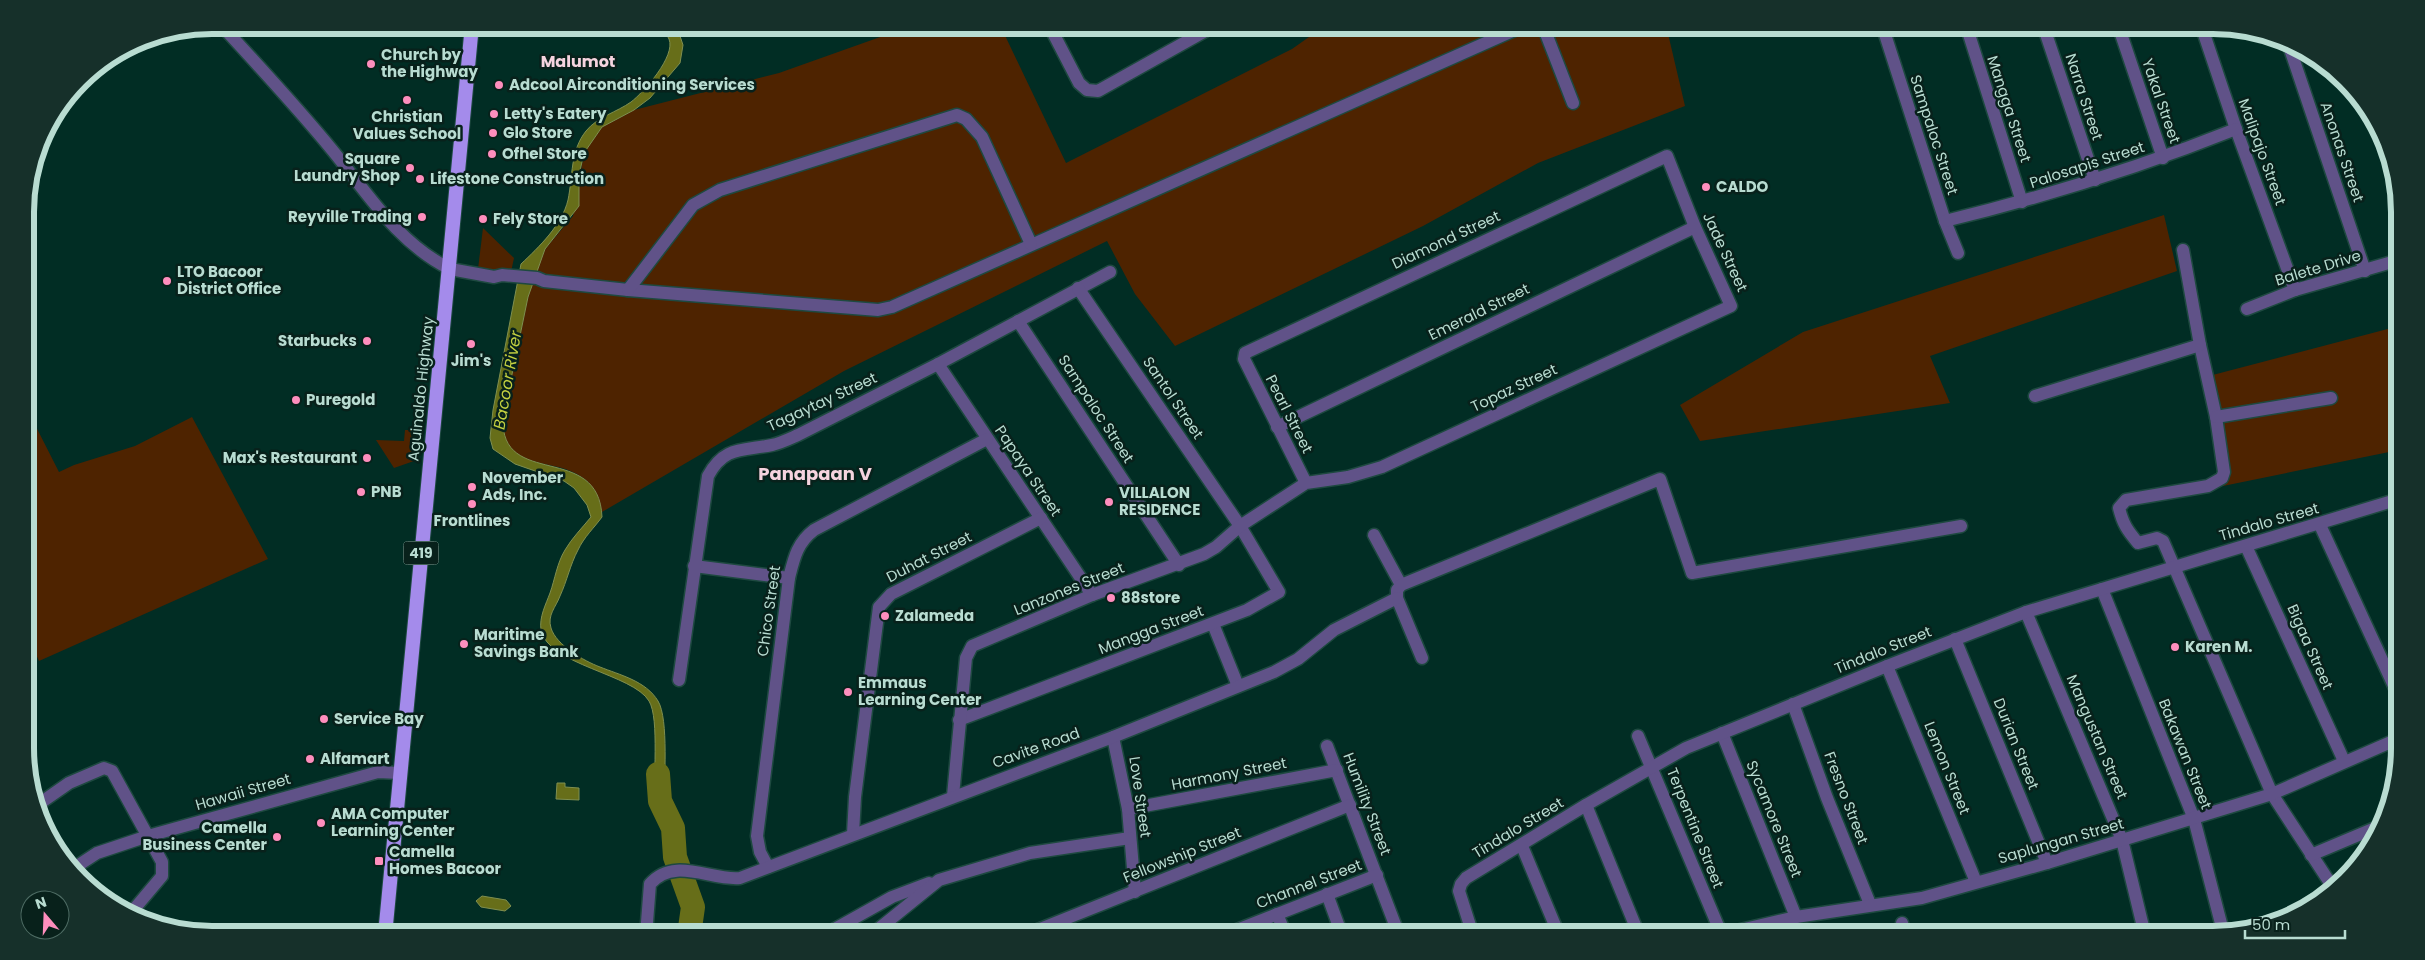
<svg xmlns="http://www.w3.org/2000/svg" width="2425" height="960" viewBox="0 0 2425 960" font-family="Poppins,sans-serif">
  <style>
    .green { fill: #4e2300 }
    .water { fill: #676e19; stroke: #7f8f50 }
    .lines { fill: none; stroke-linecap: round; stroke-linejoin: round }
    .river { stroke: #676e19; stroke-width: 24 }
    .minor-casing { stroke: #1e4940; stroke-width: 15 }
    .tertiary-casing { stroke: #1e4940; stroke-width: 15 }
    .trunk-casing { stroke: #1e4940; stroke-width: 16 }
    .minor { stroke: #605288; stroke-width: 12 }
    .tertiary { stroke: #605288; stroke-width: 12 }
    .trunk { stroke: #a48beb; stroke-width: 14 }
    .poi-dot { fill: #fe8ebd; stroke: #08211b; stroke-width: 2 }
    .labels { text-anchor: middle; stroke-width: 5; stroke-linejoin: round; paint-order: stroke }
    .shield { fill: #08211b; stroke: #83a49a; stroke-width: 1 }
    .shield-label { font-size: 14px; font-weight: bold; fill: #b8dcd1 }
    .poi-label { font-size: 15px; font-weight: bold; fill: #b8dcd1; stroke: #08211b; text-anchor: start }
    .street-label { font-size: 15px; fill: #b8dcd1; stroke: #08211b }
    .neighbourhood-label { font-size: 16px; font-weight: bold; fill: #f5d4df; stroke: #08211b }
    .water-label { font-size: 16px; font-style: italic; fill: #c3d041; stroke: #08211b }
    .quarter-label { font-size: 18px; font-weight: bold; fill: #f5d4df; stroke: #08211b }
    .rim { fill: none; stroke: #b8dcd1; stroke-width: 6 }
  </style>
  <rect width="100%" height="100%" fill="#012d24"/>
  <g class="green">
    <path d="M914,25H1000L1066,163L1292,49L1326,25H1666L1685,106L1538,163L1423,226L1175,346L1135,294L1107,241L844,371L602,512C599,501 595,489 587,481C556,453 501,477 503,418L528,297L535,274L545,249L573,216L584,153L602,127L634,110L779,73Z"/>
    <polygon points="2164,215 2177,271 1930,356 1950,403 1700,441 1680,405 1803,332"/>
    <polygon points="483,228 514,258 511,272 478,269"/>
    <polygon points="2399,326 2399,450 2223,486 2205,377"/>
    <polygon points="27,409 59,472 74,465 135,446 192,417 268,559 39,661 28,637"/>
    <polygon points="405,430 413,430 416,434 414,461 394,468 376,440 404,441"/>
  </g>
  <g class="water">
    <path d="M648,25H671L678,30L683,45L680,63L650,98L634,110L602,127L584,153L579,175V206L545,249L528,297L503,418C500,490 599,441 602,517C594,528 584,537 578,550C570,565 567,581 560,596C556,607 547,615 551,628C556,645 584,661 600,667C620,675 646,681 658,701C669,719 664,782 664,806L656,807C652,782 660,719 649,701C633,674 548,665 541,630C539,617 546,604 550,593C555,579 557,563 565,550C572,538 582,528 591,517L587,505L574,488L564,481L515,464L493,449L490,438L493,410L521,264C539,247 562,225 568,200C573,176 570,151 586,131C597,117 617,112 631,102C644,92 676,56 669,39C666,31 655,28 648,25Z"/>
    <polygon points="557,783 565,783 565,787 579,788 579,800 556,799"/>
    <polygon points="482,896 506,900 511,906 505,911 481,907 476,901"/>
  </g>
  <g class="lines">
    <polyline class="river" points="658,774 660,801 673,828 675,857 693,907 689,935"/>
    <g class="minor-casing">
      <g id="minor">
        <polyline points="1049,25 1079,83 1087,90 1098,91 1216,25"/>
        <polyline points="1882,25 1945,221 1958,253"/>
        <polyline points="1966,25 2022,202"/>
        <polyline points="2043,25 2095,180"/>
        <polyline points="2118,25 2163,158"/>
        <polyline points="2201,25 2236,129 2295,290"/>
        <polyline points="2288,43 2365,271"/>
        <path d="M1945,221C2044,197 2141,167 2236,129"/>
        <polyline points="450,269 494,277 502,275 537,278 544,281 628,290 878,310 892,307 1517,29 1534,26 1545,31 1573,103"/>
        <polyline points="628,290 693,205 720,190 957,115 966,119 982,137 1031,244"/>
        <polyline points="2247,309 2295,290 2399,260"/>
        <polyline points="1018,321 1179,565"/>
        <path d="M2200,345L2216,417L2224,472L2222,478L2208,486L2126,500L2119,508C2123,524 2127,530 2138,543L2157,538L2163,541L2272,794L2334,889"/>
        <polyline points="938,364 1092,595"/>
        <polyline points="2035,396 2200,345 2183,250"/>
        <polyline points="2216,417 2331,398"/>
        <polyline points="1277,427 1695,227"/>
        <polyline points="2320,525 2400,699"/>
        <polyline points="1374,535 1401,585"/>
        <polyline points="2246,546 2344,761"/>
        <polyline points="694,566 789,578"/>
        <polyline points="2102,589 2194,819 2224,935"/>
        <polyline points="2026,612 2122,840 2145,935"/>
        <polyline points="1213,624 1238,686"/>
        <polyline points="1955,639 2047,863"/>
        <polyline points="1422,658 1397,598 1397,590 1401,585 1660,479 1692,573 1961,526"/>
        <polyline points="1887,666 1976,882"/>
        <path d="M679,680L708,476C724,446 742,451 772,445C781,443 789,439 798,435L938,364L1110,272"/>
        <polyline points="1793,704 1827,798 1870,904"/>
        <polyline points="959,720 1247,610 1279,592 1240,526 1078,288"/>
        <polyline points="1722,733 1796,917"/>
        <polyline points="1638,736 1721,933"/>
        <polyline points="1113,737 1128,809 1135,892"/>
        <polyline points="1327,746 1399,935"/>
        <polyline points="953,796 966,658 972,646 1092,595 1204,554 1216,547 1240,526 1306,483 1348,477 1382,467 1731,306 1695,227 1667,156 1245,353 1244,359 1306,483"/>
        <polyline points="1586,805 1639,935"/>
        <polyline points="36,806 69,783 104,768 112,771 162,862 162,876 130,914"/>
        <polyline points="1128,809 1337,770"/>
        <polyline points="853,834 855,797 879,607 891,594 1041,518"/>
        <polyline points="1522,846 1559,935"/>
        <polyline points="2311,855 2380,826"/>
        <path d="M768,867L760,852L757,836L789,578C794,558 797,543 814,530L987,439"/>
        <polyline points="1327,894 1342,935"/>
        <polyline points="1277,914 1286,935"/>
        <polyline points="1902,923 1905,935"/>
        <path d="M646,935L650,884C674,856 711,881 740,878L1113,737L1274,672L1298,659L1334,630L1397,598"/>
        <polyline points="824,935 892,897 929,883"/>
        <polyline points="871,935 939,880 1030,853 1130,838"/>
        <polyline points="1025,935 1350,805"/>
        <polyline points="1224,935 1377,875"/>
        <polyline points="1473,935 1459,891 1461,884 1466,878 1586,805 1686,748 1887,666 2026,612 2399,499"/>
        <polyline points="1719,935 1796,917 1922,898 2047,863 2272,794 2400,738"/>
      </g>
    </g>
    <g class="tertiary-casing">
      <g id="tertiary">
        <path d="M221,25C259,66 297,107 333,151C368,194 398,243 450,269"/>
        <polyline points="71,870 97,853 148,836 378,772 400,773"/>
      </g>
    </g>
    <g class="trunk-casing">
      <polyline id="trunk" points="385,935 472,25"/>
    </g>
    <use href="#minor" class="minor"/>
    <use href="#tertiary" class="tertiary"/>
    <use href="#trunk" class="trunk"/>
  </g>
  <g class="poi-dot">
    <circle cx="371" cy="64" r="5"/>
    <circle cx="499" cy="85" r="5"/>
    <circle cx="407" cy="100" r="5"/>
    <circle cx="494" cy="114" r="5"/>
    <circle cx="493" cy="133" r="5"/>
    <circle cx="492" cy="154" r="5"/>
    <circle cx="410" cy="168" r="5"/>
    <circle cx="420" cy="179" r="5"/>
    <circle cx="1706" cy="187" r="5"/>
    <circle cx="422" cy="217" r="5"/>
    <circle cx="483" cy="219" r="5"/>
    <circle cx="167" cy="281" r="5"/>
    <circle cx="367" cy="341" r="5"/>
    <circle cx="471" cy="344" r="5"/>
    <circle cx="296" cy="400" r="5"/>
    <circle cx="367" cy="458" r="5"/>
    <circle cx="472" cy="487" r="5"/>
    <circle cx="361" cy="492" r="5"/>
    <circle cx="1109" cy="502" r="5"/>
    <circle cx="472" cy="504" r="5"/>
    <circle cx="1111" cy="598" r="5"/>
    <circle cx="885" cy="616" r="5"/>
    <circle cx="464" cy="644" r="5"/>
    <circle cx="2175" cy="647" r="5"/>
    <circle cx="848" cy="692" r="5"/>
    <circle cx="324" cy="719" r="5"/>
    <circle cx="310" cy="759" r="5"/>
    <circle cx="321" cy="823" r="5"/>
    <circle cx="277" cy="837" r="5"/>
    <rect x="374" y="856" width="10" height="10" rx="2.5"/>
  </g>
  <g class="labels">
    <rect class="shield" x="403.5" y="541.5" width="35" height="23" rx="4"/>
    <g class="shield-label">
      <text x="421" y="558">419</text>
    </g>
    <g class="poi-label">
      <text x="381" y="60">Church by<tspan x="381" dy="17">the Highway</tspan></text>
      <text x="509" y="90">Adcool Airconditioning Services</text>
      <text x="504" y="119">Letty's Eatery</text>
      <text x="407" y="122" text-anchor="middle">Christian<tspan x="407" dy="17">Values School</tspan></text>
      <text x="503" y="138">Glo Store</text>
      <text x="502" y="159">Ofhel Store</text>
      <text x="400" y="164" text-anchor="end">Square<tspan x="400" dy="17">Laundry Shop</tspan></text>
      <text x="430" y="184">Lifestone Construction</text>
      <text x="1716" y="192">CALDO</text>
      <text x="412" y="222" text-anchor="end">Reyville Trading</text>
      <text x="493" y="224">Fely Store</text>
      <text x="177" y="277">LTO Bacoor<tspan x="177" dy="17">District Office</tspan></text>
      <text x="357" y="346" text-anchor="end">Starbucks</text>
      <text x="471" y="366" text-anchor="middle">Jim's</text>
      <text x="306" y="405">Puregold</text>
      <text x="357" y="463" text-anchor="end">Max's Restaurant</text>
      <text x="482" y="483">November<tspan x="482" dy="17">Ads, Inc.</tspan></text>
      <text x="371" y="497">PNB</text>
      <text x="1119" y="498">VILLALON<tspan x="1119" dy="17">RESIDENCE</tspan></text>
      <text x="472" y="526" text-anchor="middle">Frontlines</text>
      <text x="1121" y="603">88store</text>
      <text x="895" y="621">Zalameda</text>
      <text x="474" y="640">Maritime<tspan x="474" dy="17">Savings Bank</tspan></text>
      <text x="2185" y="652">Karen M.</text>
      <text x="858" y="688">Emmaus<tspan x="858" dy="17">Learning Center</tspan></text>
      <text x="334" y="724">Service Bay</text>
      <text x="320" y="764">Alfamart</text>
      <text x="331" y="819">AMA Computer<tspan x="331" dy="17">Learning Center</tspan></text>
      <text x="267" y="833" text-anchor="end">Camella<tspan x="267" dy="17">Business Center</tspan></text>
      <text x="389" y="857">Camella<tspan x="389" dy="17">Homes Bacoor</tspan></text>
    </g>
    <g class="street-label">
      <text transform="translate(2084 97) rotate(72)" y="5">Narra Street</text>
      <text transform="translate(2161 101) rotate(71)" y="5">Yakal Street</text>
      <text transform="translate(2009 109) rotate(72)" y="5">Mangga Street</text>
      <text transform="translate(1934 135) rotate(72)" y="5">Sampaloc Street</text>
      <text transform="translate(2262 152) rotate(70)" y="5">Malipajo Street</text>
      <text transform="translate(2342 152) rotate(71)" y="5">Anonas Street</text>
      <text transform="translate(2087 165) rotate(-18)" y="5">Palosapis Street</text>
      <text transform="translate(1446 240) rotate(-25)" y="5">Diamond Street</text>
      <text transform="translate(1725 252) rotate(65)" y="5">Jade Street</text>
      <text transform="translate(2318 268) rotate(-17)" y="5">Balete Drive</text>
      <text transform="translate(1479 312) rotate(-26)" y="5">Emerald Street</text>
      <text transform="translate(1514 388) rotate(-25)" y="5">Topaz Street</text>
      <text transform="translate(421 389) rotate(-84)" y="5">Aguinaldo Highway</text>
      <text transform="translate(1173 398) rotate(56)" y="5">Santol Street</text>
      <text transform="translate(822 402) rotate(-25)" y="5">Tagaytay Street</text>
      <text transform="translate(1096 409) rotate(57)" y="5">Sampaloc Street</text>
      <text transform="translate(1289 414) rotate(63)" y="5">Pearl Street</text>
      <text transform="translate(1028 471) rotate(56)" y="5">Papaya Street</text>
      <text transform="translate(2269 522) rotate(-16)" y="5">Tindalo Street</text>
      <text transform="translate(929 557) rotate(-27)" y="5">Duhat Street</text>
      <text transform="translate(1069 589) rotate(-22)" y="5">Lanzones Street</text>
      <text transform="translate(769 611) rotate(-82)" y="5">Chico Street</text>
      <text transform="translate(1151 630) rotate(-21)" y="5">Mangga Street</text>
      <text transform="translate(2310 647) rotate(66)" y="5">Bigaa Street</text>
      <text transform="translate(1883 650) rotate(-22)" y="5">Tindalo Street</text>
      <text transform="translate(2097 737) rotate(67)" y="5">Mangustan Street</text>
      <text transform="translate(2016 744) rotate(68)" y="5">Durian Street</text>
      <text transform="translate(1036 748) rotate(-20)" y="5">Cavite Road</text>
      <text transform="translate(2185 754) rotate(68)" y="5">Bakawan Street</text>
      <text transform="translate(1947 768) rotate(68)" y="5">Lemon Street</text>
      <text transform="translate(1229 774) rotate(-11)" y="5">Harmony Street</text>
      <text transform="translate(243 792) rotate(-16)" y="5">Hawaii Street</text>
      <text transform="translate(1140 797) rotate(82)" y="5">Love Street</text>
      <text transform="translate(1846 798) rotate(69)" y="5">Fresno Street</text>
      <text transform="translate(1367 804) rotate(69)" y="5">Humility Street</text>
      <text transform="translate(1774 819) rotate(68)" y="5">Sycamore Street</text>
      <text transform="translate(1518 828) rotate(-31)" y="5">Tindalo Street</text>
      <text transform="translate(1695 828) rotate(68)" y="5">Terpentine Street</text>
      <text transform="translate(2061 841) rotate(-16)" y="5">Saplungan Street</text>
      <text transform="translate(1182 855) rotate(-22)" y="5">Fellowship Street</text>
      <text transform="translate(1309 884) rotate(-21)" y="5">Channel Street</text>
    </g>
    <g class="neighbourhood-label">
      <text x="578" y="67">Malumot</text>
    </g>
    <g class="water-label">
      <text transform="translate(507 380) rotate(-80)" y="6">Bacoor River</text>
    </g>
    <g class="quarter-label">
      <text x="815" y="480">Panapaan V</text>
    </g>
  </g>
  <path d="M0 0H2425V960H0ZM212 34H2213A178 178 0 0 1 2391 212V748A178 178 0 0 1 2213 926H212A178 178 0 0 1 34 748V212A178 178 0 0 1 212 34Z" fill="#16302a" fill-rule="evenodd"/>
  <path class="rim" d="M212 34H2213A178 178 0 0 1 2391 212V748A178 178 0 0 1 2213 926H212A178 178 0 0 1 34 748V212A178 178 0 0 1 212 34Z"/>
  <g transform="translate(45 915) rotate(341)"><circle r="24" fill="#08211b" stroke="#4e6c64"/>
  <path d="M0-4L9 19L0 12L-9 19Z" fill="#fe8ebd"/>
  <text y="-8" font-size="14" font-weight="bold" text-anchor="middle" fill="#b8dcd1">N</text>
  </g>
  <path d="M2245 930v8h100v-8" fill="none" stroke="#b8dcd1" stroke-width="2.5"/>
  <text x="2252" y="930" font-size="15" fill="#b8dcd1" stroke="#08211b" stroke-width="4" paint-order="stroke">50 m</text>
</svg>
